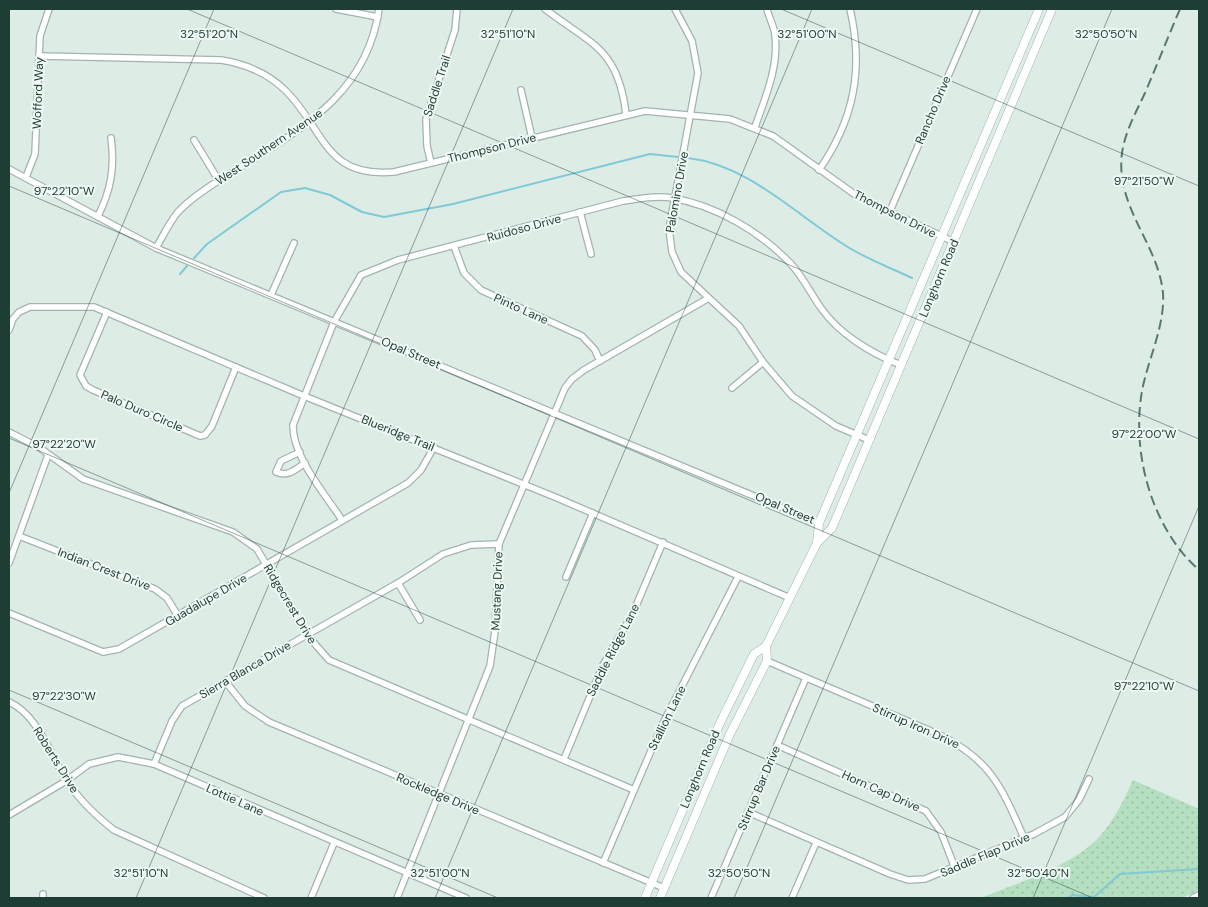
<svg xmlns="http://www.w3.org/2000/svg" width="1208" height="907" viewBox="0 0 1208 907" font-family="'DM Sans',sans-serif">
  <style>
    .grass { fill: url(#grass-dots) }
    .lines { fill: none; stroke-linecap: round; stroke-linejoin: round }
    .stream { stroke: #80c9d7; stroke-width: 2 }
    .street-casing { stroke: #a1b4ad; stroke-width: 8 }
    .secondary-casing { stroke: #9cb8ae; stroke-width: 9 }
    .street { stroke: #fff; stroke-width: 5.5 }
    .secondary { stroke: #fff; stroke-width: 8 }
    .rail { stroke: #587970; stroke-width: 2; stroke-dasharray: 10 5; stroke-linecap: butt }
    .ticks { fill: none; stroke: #1e3d35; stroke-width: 1; stroke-opacity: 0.45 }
    .labels { text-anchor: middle; stroke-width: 4; stroke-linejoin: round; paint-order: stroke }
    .street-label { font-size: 12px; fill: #1e3d35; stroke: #eff8f3 }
    .ticks-label { font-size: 12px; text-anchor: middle; fill: #1e3d35; stroke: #eff8f3; stroke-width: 4; stroke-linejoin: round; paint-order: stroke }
  </style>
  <defs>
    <pattern id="grass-dots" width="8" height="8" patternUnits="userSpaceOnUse" patternTransform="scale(1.25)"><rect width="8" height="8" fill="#b4dfc0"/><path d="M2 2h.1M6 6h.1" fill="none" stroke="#9ac0a6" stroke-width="1.8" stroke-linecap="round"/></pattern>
  </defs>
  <rect width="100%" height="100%" fill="#deece6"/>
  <path class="grass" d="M1133,780L1199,809V891L1181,898H981C1017,883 1074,866 1100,836C1115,819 1124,800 1133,780Z"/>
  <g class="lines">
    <g class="stream">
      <path d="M688,158C748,165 794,213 843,244C864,258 889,267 912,278"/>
      <polyline points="194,258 207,244 281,192 305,188 330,195 362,212 384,217 453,204 650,154 678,157"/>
      <polyline points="180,274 187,266"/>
      <polyline points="1069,898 1072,895 1094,897 1120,874 1199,869"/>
    </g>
    <g class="street-casing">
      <g id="street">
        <polyline points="336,9 378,17"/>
        <path d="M545,9C592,45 618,48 626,114"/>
        <polyline points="675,9 692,41 698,73 669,229 672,252 681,272 739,326 763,362 792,396 836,426 869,440"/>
        <path d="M39,56L221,60C246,64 268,73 286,91C325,130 324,178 394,172L645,111L730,119L773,136L857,196L954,242"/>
        <polyline points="521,90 532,138"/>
        <path d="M755,127C765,98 779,67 775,35C774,26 769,18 767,9"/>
        <polyline points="194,140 219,181"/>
        <polyline points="431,163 427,146 426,119 455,30 457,9"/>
        <polyline points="9,169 156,248 819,523"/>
        <path d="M819,170C854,120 864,69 850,9"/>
        <polyline points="26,177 35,154 40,36 49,9"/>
        <polyline points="890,211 977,9"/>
        <polyline points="580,212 591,254"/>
        <path d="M98,216C111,190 115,167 111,138"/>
        <polyline points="454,246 464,273 481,290 582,336 595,350 600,361"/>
        <path d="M156,248C163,236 169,223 178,212C193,196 214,183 233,172C299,130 367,95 379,9"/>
        <polyline points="271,295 294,243"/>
        <polyline points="107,312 80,375 86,386 93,390 200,436 205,435 212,426 236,367"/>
        <polyline points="9,330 13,319 19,312 30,307 94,307 304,396 555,497 790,598"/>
        <polyline points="732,388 763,362"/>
        <polyline points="9,432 40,448 83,479 233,532 257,549 307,635 329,660 634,790"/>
        <path d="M300,452L281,461L276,472C288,477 295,470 305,463"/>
        <path d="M342,520C325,494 292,456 293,425L334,322L361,275L398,260L623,201C639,199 656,195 672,198C715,205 761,232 791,264C803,277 811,294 821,308C839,334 872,354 901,365"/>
        <polyline points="19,536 155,589 167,598 178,616"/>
        <polyline points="9,563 48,455"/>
        <polyline points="566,577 593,513"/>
        <polyline points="398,583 420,620"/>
        <polyline points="9,613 103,652 119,649 408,483 421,470 434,447"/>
        <path d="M767,661L940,735C991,760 1002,788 1024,838"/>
        <polyline points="225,681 245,706 269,722 664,888"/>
        <path d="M9,702C37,714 50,754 66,779C78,799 96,816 114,830L264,898"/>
        <polyline points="777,745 926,811 941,832 955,868"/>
        <polyline points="564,759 603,665 633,613 663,542"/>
        <polyline points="154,764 172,721 182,706 398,583 443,554 471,545 499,544"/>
        <polyline points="748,812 890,874 908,880 925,879 1034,834 1065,817 1079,800 1089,779"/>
        <polyline points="9,815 66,781 89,764 118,757 154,764 466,898"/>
        <polyline points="603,863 662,725 738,577"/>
        <polyline points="43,898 43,894"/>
        <polyline points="311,898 334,843"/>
        <polyline points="397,898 490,666 495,631 499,544 565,388 572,379 584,370 707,299"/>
        <polyline points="711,898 806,678"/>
        <polyline points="792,898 816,843"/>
        <polyline points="1193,898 1199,895"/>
      </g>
    </g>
    <g class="secondary-casing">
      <g id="secondary">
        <polyline points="817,543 832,528 1052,9"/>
        <polyline points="645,898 720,723 754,654 766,646"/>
        <polyline points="660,898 730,734 767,661 766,646 817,543 819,523 1039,9"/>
      </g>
    </g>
    <use href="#street" class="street"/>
    <use href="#secondary" class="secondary"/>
    <path class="rail" d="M1180,9C1168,37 1157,65 1145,93C1136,112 1125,132 1122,153C1115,207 1158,243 1163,293C1165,324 1150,355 1143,386C1130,448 1150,527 1199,570"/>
  </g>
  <path class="ticks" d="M187,9L1199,439M781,9L1199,186M9,186L1199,691M9,438L1093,898M9,493L214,9M9,690L498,898M136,898L513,9M435,898L812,9M734,898L1112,9M1033,898L1199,506"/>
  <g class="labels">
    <g class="street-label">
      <text transform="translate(437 86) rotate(-72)" y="4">Saddle Trail</text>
      <text transform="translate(38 93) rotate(-88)" y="4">Wofford Way</text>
      <text transform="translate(933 110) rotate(-67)" y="4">Rancho Drive</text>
      <text transform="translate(269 147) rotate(-34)" y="4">West Southern Avenue</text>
      <text transform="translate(492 148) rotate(-14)" y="4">Thompson Drive</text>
      <text transform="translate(677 192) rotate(-80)" y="4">Palomino Drive</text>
      <text transform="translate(895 214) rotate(27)" y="4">Thompson Drive</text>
      <text transform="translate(524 228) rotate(-15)" y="4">Ruidoso Drive</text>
      <text transform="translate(939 278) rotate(-67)" y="4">Longhorn Road</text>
      <text transform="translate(521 309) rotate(24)" y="4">Pinto Lane</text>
      <text transform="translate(411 353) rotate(23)" y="4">Opal Street</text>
      <text transform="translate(142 411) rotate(23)" y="4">Palo Duro Circle</text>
      <text transform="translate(398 433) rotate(22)" y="4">Blueridge Trail</text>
      <text transform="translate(785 508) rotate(23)" y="4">Opal Street</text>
      <text transform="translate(104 569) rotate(21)" y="4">Indian Crest Drive</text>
      <text transform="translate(497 591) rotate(-88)" y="4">Mustang Drive</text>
      <text transform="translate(206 600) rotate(-30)" y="4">Guadalupe Drive</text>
      <text transform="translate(290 604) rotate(59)" y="4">Ridgecrest Drive</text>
      <text transform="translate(613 650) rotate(-63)" y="4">Saddle Ridge Lane</text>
      <text transform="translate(245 670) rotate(-30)" y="4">Sierra Blanca Drive</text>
      <text transform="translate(667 718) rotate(-64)" y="4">Stallion Lane</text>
      <text transform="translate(916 726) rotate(24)" y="4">Stirrup Iron Drive</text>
      <text transform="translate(56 760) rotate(58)" y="4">Roberts Drive</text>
      <text transform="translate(700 769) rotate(-67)" y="4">Longhorn Road</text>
      <text transform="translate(759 788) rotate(-67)" y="4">Stirrup Bar Drive</text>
      <text transform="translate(881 791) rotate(24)" y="4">Horn Cap Drive</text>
      <text transform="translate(438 794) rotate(23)" y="4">Rockledge Drive</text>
      <text transform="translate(235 800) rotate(24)" y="4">Lottie Lane</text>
      <text transform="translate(985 855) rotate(-23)" y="4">Saddle Flap Drive</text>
    </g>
  </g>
  <g class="ticks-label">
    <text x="209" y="38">32°51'20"N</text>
    <text x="508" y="38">32°51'10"N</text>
    <text x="807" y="38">32°51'00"N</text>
    <text x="1106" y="38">32°50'50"N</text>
    <text x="1144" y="185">97°21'50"W</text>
    <text x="64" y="195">97°22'10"W</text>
    <text x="1144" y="438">97°22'00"W</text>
    <text x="64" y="448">97°22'20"W</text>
    <text x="1144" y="690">97°22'10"W</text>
    <text x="64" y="700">97°22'30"W</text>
    <text x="141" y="877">32°51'10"N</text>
    <text x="440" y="877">32°51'00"N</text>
    <text x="739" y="877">32°50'50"N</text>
    <text x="1038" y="877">32°50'40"N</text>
  </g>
  <rect width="1208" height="907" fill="none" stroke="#1e3d35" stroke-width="20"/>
</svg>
